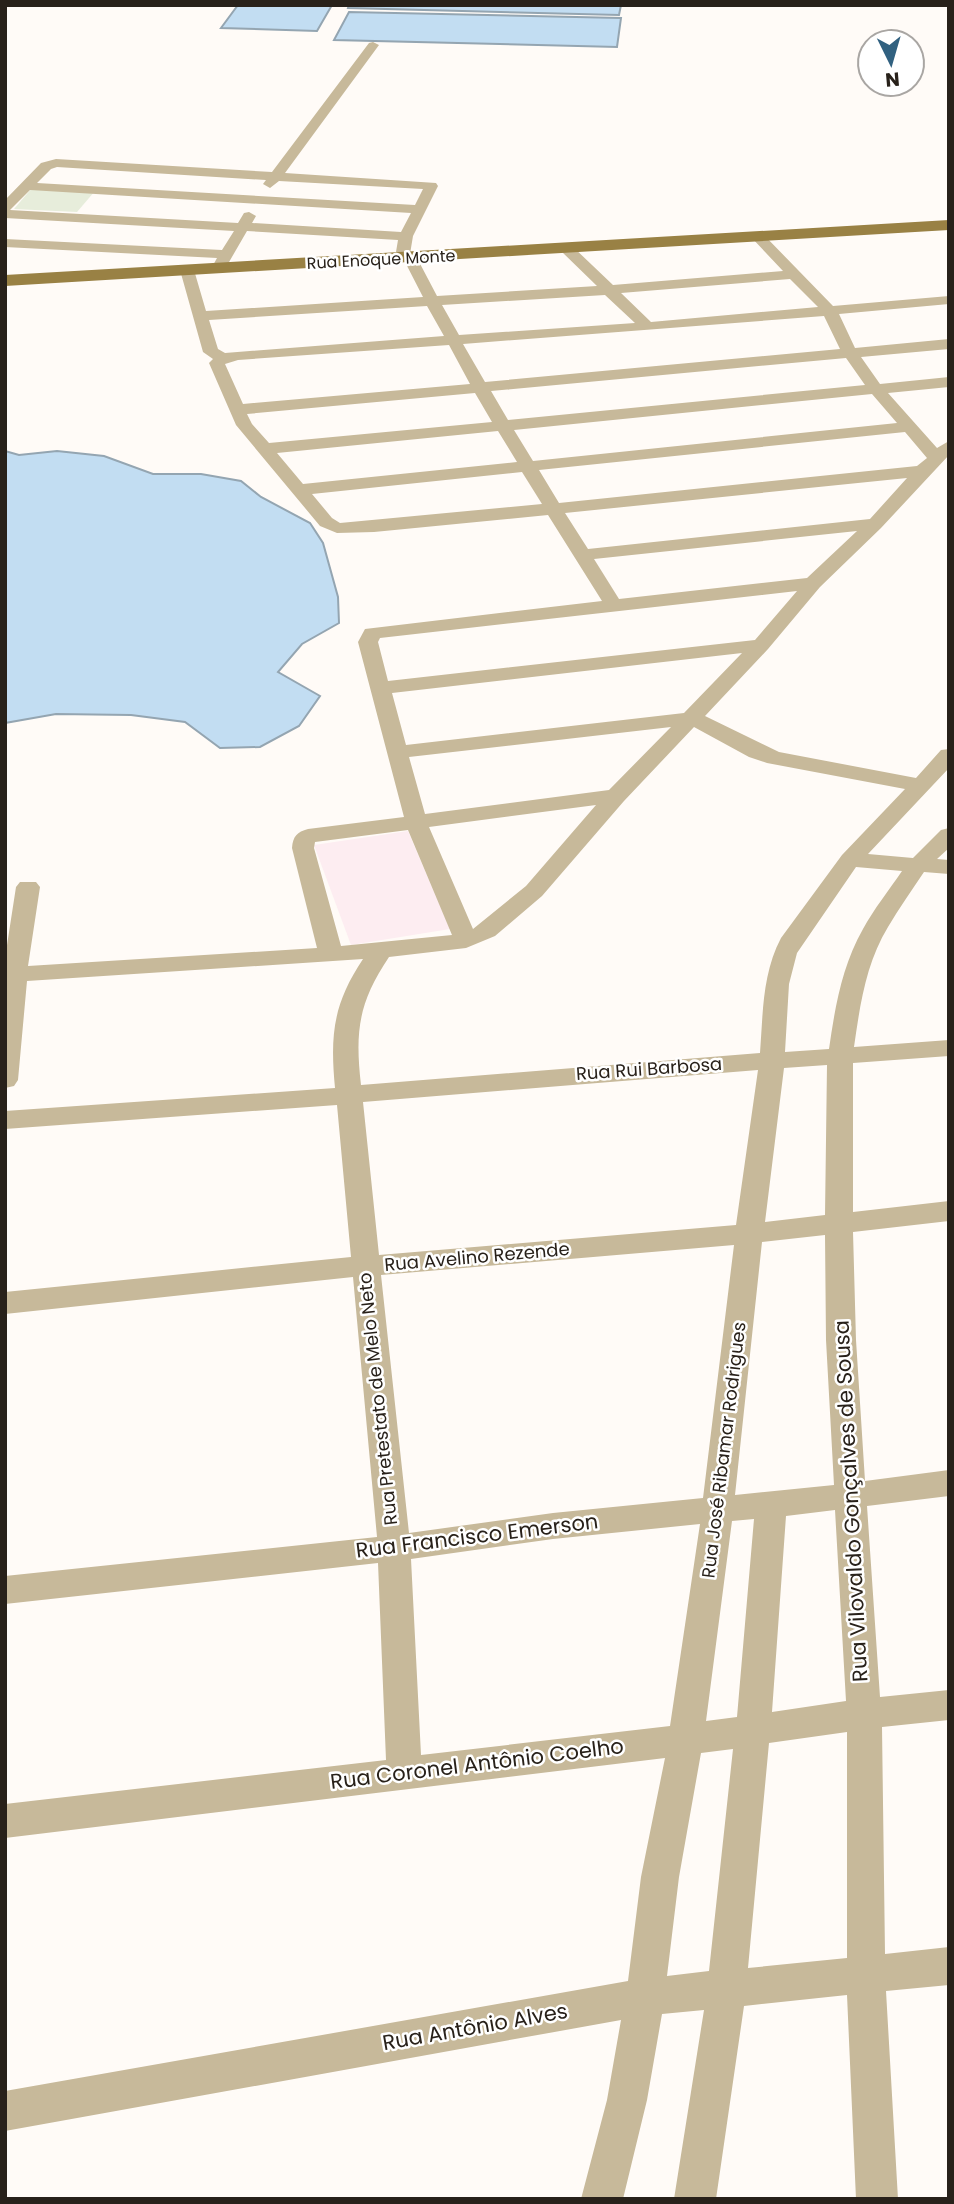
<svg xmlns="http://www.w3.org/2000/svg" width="954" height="2204" viewBox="0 0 954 2204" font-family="Poppins,sans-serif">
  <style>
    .education { fill: #fdedf1 }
    .green { fill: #e7eddb }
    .water { fill: #c2ddf2; stroke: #94a5b1; stroke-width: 2 }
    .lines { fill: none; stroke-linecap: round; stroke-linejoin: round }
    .minor { fill: #c7b99a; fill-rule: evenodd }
    .major { fill: #998144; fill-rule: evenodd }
    .labels { text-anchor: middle; stroke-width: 5; stroke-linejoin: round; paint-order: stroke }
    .far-street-label { font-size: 16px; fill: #28211a; stroke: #fff }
    .street-label { font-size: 18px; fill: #28211a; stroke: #fff }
    .near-street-label { font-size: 21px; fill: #28211a; stroke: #fff }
  </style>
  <rect width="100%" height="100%" fill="#fffbf7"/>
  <polygon class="education" points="408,831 450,929 351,945 314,845"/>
  <polygon class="green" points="32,188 95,191 77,212 14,209"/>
  <g class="water">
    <polygon points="238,5 332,5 317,31 221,28"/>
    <polygon points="349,5 621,5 619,15 348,8"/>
    <polygon points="349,12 621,18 617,47 334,40"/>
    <polygon points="5,451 19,455 57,451 104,456 153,474 201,474 241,481 261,497 310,523 323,543 338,597 339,623 302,644 278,672 320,696 299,726 260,747 220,748 185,722 131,715 56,714 5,723"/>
  </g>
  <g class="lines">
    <path class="minor" d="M373,42L379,45L285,173L436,183L438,186L413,236L410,254L417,258L437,296L597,286L561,251V245H571L613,285L783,271L750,236L757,232L762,233L833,306L949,296V304L839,314L855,348L949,339V349L861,357L880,384L949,377V387L888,393L937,448L949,441V455L881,528L820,587L768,649L705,716L779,752L916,778L941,750L949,749V768L868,854L913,858L941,830L949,828V848L937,859L949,860V874L924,872C912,890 899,908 888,927C866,963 860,1005 854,1047L949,1040V1056L853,1063V1212L949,1201V1221L853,1232L856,1340L865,1481L949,1470V1496L867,1506L880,1697L949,1690V1720L882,1727L885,1954L949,1947V1985L886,1991L898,2199H856L847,1995L744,2006L716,2199H674L704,2010L662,2014L647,2100L623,2199H581L607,2100L621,2020L5,2131V2091L628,1981L641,1877L665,1758L5,1838V1804L386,1760L378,1563L5,1604V1576L377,1537L353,1277L5,1314V1292L351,1257L337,1105L5,1129V1111L335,1088C330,1035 333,1004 363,959L27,981L18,1080L14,1086L5,1088V958L16,887L20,882H36L40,887L28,966L317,948L292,848C293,836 297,832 308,829L404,817L358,642L365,629L602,601L548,515L374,532L337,533L320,526L236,425L209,363L213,359L203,352L180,270L182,267L187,266L194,270L206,311L423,297L405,262L397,261L395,258L398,240L247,231L225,269L218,273L211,269L217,258L5,247V239L222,250L234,231L5,218V200L41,163L56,159L272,172L369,43ZM57,167L266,180L263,184L270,188L279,181L423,189L415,205L37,183L51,169ZM30,190L411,213L401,232L252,223L256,216L249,212L244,213L238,223L10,210ZM790,279L818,307L651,322L621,293ZM605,295L635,323L459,335L442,305ZM427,306L444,336L225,353L218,349L209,320ZM824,316L840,349L485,382L463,344ZM449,345L470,384L243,404L225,364L238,360ZM846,358L865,385L508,420L491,391ZM475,393L492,422L269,443L252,424L247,414ZM872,394L897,423L533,461L514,430ZM498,431L517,462L303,484L277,453ZM905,432L927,458L917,466L559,503L539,470ZM522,472L542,504L340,523L332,518L312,494ZM907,478L870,519L588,549L565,513ZM857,531L807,578L619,599L594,559ZM797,591L755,640L388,681L378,642L380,638ZM742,653L684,713L406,745L392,693ZM671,727L609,790L425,814L409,757ZM694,727L749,757L767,763L905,789L842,855L781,938C762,974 763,1014 760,1053L361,1085C355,1032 358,1003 389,957L466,948L495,936L542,896L624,801ZM596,805L526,886L473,929L429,827ZM408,830L452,935L341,946L314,848L315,842ZM856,867L902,871C889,890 874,909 863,929C842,966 835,1007 829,1049L785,1052L789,984L797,953ZM827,1065L825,1215L765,1222L784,1068ZM758,1070L736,1225L379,1255L363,1102ZM825,1235L826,1340L834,1485L735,1495L762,1242ZM734,1245L703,1498L553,1513L409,1533L381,1275ZM835,1510L846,1701L772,1712L786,1516ZM754,1519L737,1717L706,1721L732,1521ZM700,1524L670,1726L421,1755L411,1559L553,1539ZM847,1732V1958L748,1968L769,1743ZM733,1749L709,1971L667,1976L679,1877L701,1753Z"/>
    <polygon class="major" points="949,220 949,230 5,286 5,275"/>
  </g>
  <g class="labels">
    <g class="far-street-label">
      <text transform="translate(381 259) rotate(-3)" y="6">Rua Enoque Monte</text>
    </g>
    <g class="street-label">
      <text transform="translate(649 1069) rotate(-4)" y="6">Rua Rui Barbosa</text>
      <text transform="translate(477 1257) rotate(-5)" y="6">Rua Avelino Rezende</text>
      <text transform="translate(378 1399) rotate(-96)" y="6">Rua Pretestato de Melo Neto</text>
      <text transform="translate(724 1450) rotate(-83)" y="6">Rua José Ribamar Rodrigues</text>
    </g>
    <g class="near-street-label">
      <text transform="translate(851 1501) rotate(-93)" y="7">Rua Vilovaldo Gonçalves de Sousa</text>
      <text transform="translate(477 1536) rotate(-7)" y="7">Rua Francisco Emerson</text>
      <text transform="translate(477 1764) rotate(-7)" y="7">Rua Coronel Antônio Coelho</text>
      <text transform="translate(475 2027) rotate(-10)" y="7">Rua Antônio Alves</text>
    </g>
  </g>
  <rect width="954" height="2204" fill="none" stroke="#28211a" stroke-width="14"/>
  <g transform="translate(891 63) rotate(175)"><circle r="33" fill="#ffffff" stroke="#a9a6a3" stroke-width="2"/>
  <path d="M0-5L12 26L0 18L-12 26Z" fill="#316180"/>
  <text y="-10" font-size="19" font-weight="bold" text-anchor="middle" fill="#28211a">N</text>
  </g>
</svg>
